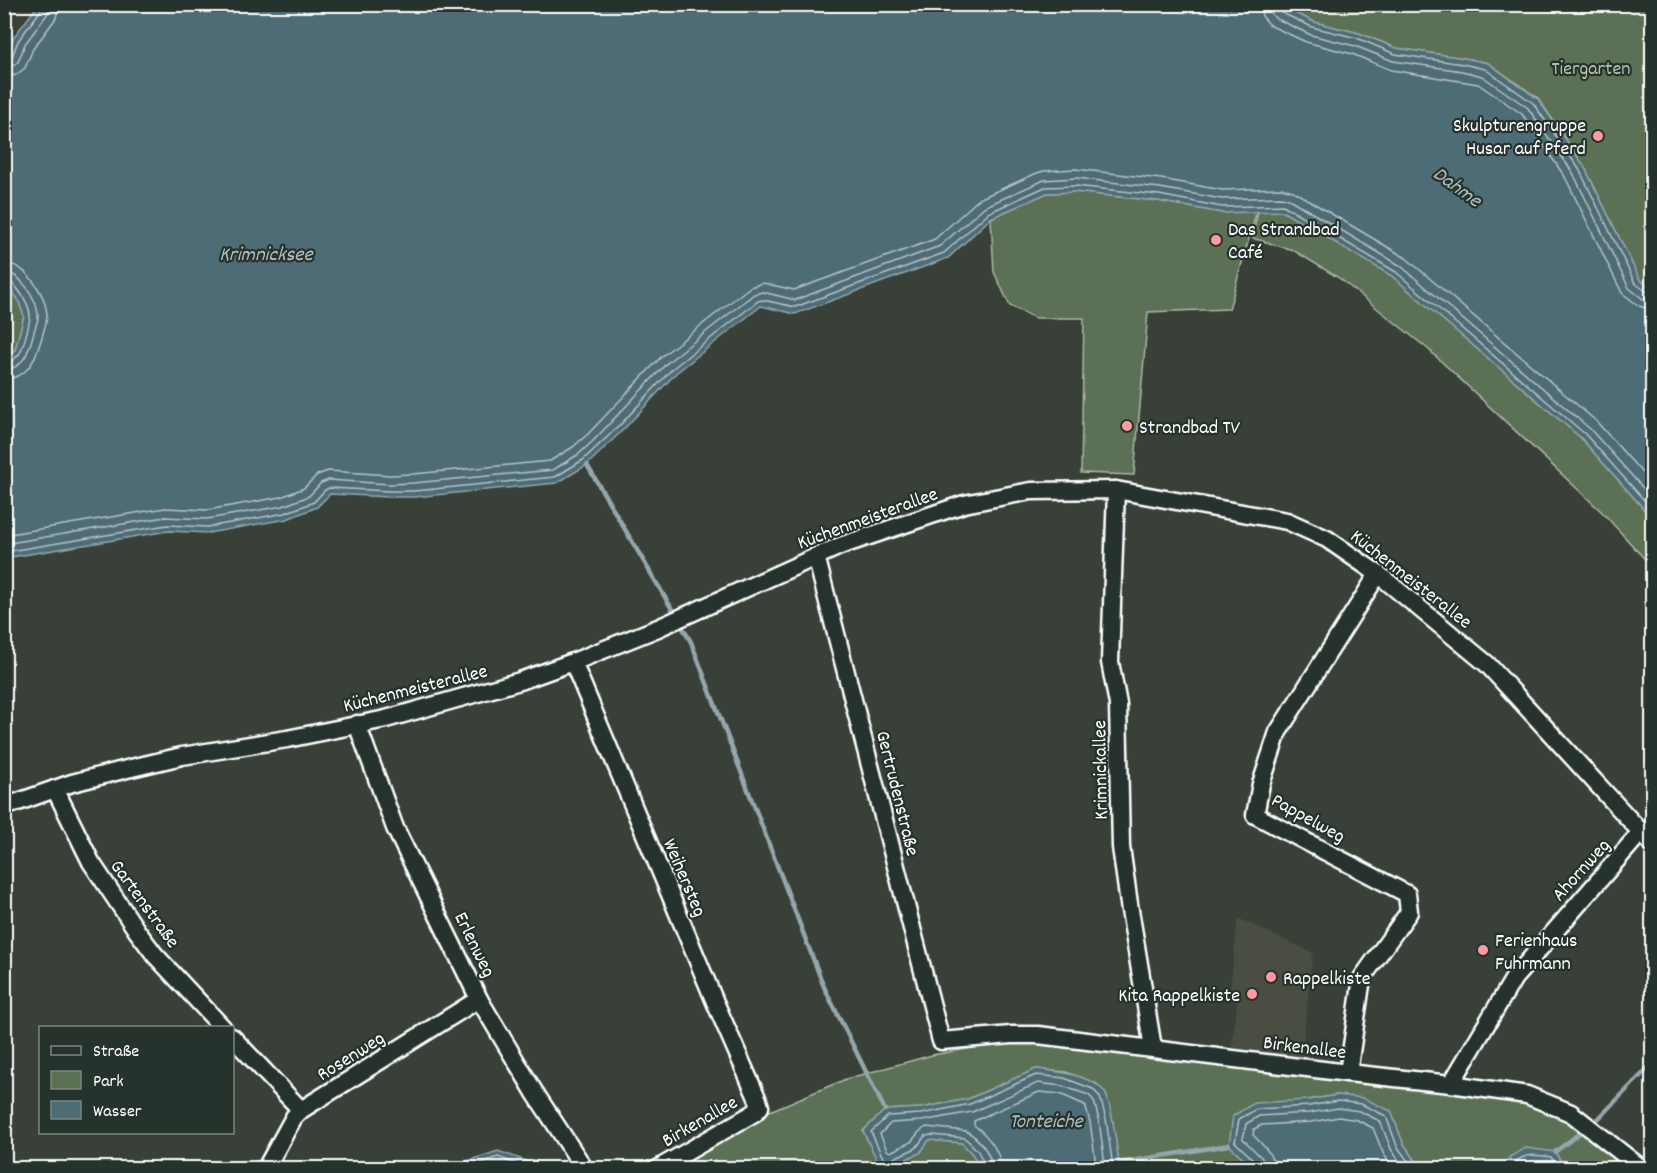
<svg xmlns="http://www.w3.org/2000/svg" width="1657" height="1173" viewBox="0 0 1657 1173" font-family="Dekko,sans-serif">
  <style>
    .built { fill: #4a4d42 }
    .green { fill: #5c7054; stroke: #aeb8aa; stroke-width: 1.5 }
    .water { fill: #4d6c74; stroke: #94a7ac; stroke-width: 1.5 }
    .lines { fill: none; stroke-linecap: round; stroke-linejoin: round }
    .shore { stroke: #b8c4c7; stroke-width: 1.5 }
    .stream { stroke: #94a7ac; stroke-width: 4.5 }
    .minor-casing { stroke: #fff; stroke-width: 21 }
    .minor { stroke: #26332d; stroke-width: 16 }
    .poi-dot { fill: #ff9aa2; stroke: #26332d; stroke-width: 2 }
    .labels { text-anchor: middle; stroke-width: 4.5; stroke-linejoin: round; paint-order: stroke }
    .park-label { font-size: 20px; fill: #b6bfb2; stroke: #26332d }
    .poi-label { font-size: 20px; fill: #fff; stroke: #26332d; text-anchor: start }
    .street-label { font-size: 20px; fill: #fff; stroke: #26332d }
    .water-label { font-size: 21px; font-style: italic; fill: #afbdc0; stroke: #26332d }
  </style>
  <rect width="100%" height="100%" fill="#394037"/>
  <filter id="ink" filterUnits="userSpaceOnUse"><feTurbulence type="fractalNoise" baseFrequency=".0167" numOctaves="2"/><feDisplacementMap in="SourceGraphic" scale="12" xChannelSelector="R" yChannelSelector="G"/><feConvolveMatrix kernelMatrix="1 2 1 2 8 2 1 2 1" color-interpolation-filters="sRGB"/></filter>
  <g filter="url(#ink)">
    <polygon class="built" points="1238,918 1313,953 1301,1060 1231,1052 1237,1002 1229,1000"/>
    <g class="green">
      <polygon points="1488,4 1502,7 1517,4 1652,5 1652,289 1640,280 1584,166 1538,98 1488,63 1464,58 1396,48 1359,33 1314,22 1277,5"/>
      <polygon points="1074,192 1158,201 1222,213 1257,210 1229,309 1148,312 1134,475 1081,473 1084,318 1035,318 1010,306 994,272 991,218 1047,193"/>
      <polygon points="1258,211 1282,211 1392,276 1581,438 1652,518 1652,567 1602,512 1428,349 1339,278 1293,250 1252,238"/>
      <polygon points="5,284 9,287 18,299 24,316 15,350 5,359"/>
      <polygon points="1021,1040 1441,1089 1523,1102 1556,1112 1602,1143 1630,1168 1565,1168 1555,1152 1511,1156 1500,1168 1421,1168 1403,1143 1391,1111 1338,1095 1308,1100 1229,1145 1240,1155 1254,1168 1114,1168 1119,1163 1112,1117 1106,1094 1097,1084 1066,1072 1036,1069 968,1099 921,1108 885,1110 863,1131 881,1168 671,1168 758,1116 846,1079 932,1055"/>
      <polygon points="929,1140 962,1143 973,1155 980,1168 885,1168 920,1153"/>
    </g>
    <g class="water">
      <polygon points="38,5 1277,4 1314,22 1359,33 1396,48 1464,58 1488,63 1538,99 1584,166 1640,280 1652,289 1652,518 1581,438 1392,276 1282,211 1222,213 1158,201 1074,192 1047,193 991,218 948,258 795,314 761,306 676,373 625,428 587,465 557,483 414,497 389,497 330,494 317,507 287,519 208,533 168,531 5,558 5,359 15,350 24,316 18,299 9,287 5,284 5,63 13,38"/>
      <path d="M1036,1069C1055,1071 1094,1075 1105,1093C1113,1107 1116,1146 1119,1163L1114,1168H980L973,1155L962,1143L929,1140L920,1153L885,1168H881L863,1131L885,1110L921,1108L968,1099Z"/>
      <polygon points="1338,1095 1363,1098 1391,1111 1403,1143 1421,1168 1254,1168 1240,1155 1229,1145 1233,1116 1254,1103 1308,1100"/>
      <polygon points="1526,1148 1555,1152 1565,1168 1500,1168 1511,1156"/>
      <polygon points="498,1151 529,1162 536,1168 456,1168 467,1161"/>
    </g>
    <g class="lines">
      <g class="shore">
        <polyline points="1260,4 1262,16 1269,25 1306,42 1352,54 1391,70 1478,84 1522,114 1565,177 1622,293 1639,306 1652,310"/>
        <polyline points="1269,4 1270,12 1275,18 1311,35 1355,46 1393,61 1462,71 1482,76 1528,108 1573,173 1629,288 1643,299 1652,301"/>
        <polyline points="1277,4 1277,9 1280,12 1312,27 1357,38 1395,54 1463,64 1485,69 1533,103 1579,169 1635,283 1647,292 1652,293"/>
        <polyline points="4,60 12,57 18,41 41,10 43,4"/>
        <polyline points="4,68 12,66 18,62 25,44 48,13 50,4"/>
        <polyline points="4,77 16,75 25,68 33,49 56,18 59,4"/>
        <path d="M4,263C26,264 45,293 47,314C47,322 44,330 42,337C36,357 30,378 4,379"/>
        <path d="M4,272C21,273 36,298 38,314C39,320 35,327 34,332C29,349 25,369 4,370"/>
        <path d="M4,280C16,281 30,305 30,316C30,323 23,347 20,353C17,358 10,362 4,363"/>
        <polyline points="4,535 165,508 207,510 281,497 304,488 317,475 328,471 390,475 413,474 550,461 573,447 588,434 662,356 750,287 763,283 794,290 935,239 979,199 1037,173 1044,171 1075,169 1161,179 1222,190 1282,188 1293,191 1406,258 1596,421 1652,484"/>
        <polyline points="4,544 165,517 207,519 283,506 309,496 321,483 329,480 389,484 413,483 553,470 579,454 594,440 668,362 754,294 763,292 795,300 940,246 984,207 1044,180 1076,178 1160,188 1222,199 1281,197 1289,199 1401,266 1590,429 1652,498"/>
        <polyline points="4,552 167,525 208,527 285,513 314,502 325,490 329,488 389,491 414,491 555,477 583,460 621,424 673,368 758,301 763,300 795,307 944,253 988,213 1045,187 1075,186 1159,195 1222,207 1283,205 1396,272 1585,434 1652,509"/>
        <polyline points="466,1168 498,1157 527,1168"/>
        <polyline points="985,1168 984,1164 978,1151 965,1138 931,1135 925,1136 916,1148 885,1162 871,1132 888,1116 921,1114 970,1104 1036,1075 1064,1078 1093,1089 1100,1097 1106,1119 1112,1160 1110,1168"/>
        <path d="M992,1168C991,1153 979,1138 966,1131L926,1127L919,1132L911,1142L890,1152L887,1150L880,1134L891,1123L922,1121L972,1112L1038,1083L1062,1086L1089,1095L1094,1101L1099,1120L1104,1158L1102,1168"/>
        <path d="M1001,1168C1000,1150 988,1136 974,1125V1121L1039,1092L1060,1094L1085,1105L1090,1122L1095,1157L1093,1168"/>
        <polyline points="1258,1168 1256,1162 1235,1142 1239,1119 1257,1109 1309,1106 1338,1101 1361,1104 1386,1116 1397,1146 1413,1168"/>
        <polyline points="1265,1168 1262,1158 1243,1139 1246,1124 1259,1116 1309,1113 1338,1108 1359,1111 1380,1121 1391,1149 1404,1168"/>
        <path d="M1274,1168C1273,1154 1263,1145 1253,1135L1254,1129L1262,1125L1311,1122L1339,1117L1357,1120L1373,1128L1383,1153L1393,1168"/>
        <path d="M1508,1168C1523,1153 1531,1154 1551,1157L1558,1168"/>
      </g>
      <g class="stream">
        <polyline points="587,465 676,616"/>
        <polyline points="680,623 691,642 824,987 885,1110"/>
        <polyline points="1555,1152 1598,1119 1652,1064"/>
        <polyline points="1119,1163 1229,1145"/>
      </g>
      <g class="minor-casing">
        <g id="minor">
          <polyline points="1116,490 1110,662 1118,704 1121,847 1129,904 1153,1048"/>
          <polyline points="816,556 941,1041 1011,1035 1038,1035 1348,1073 1451,1084 1527,1095 1571,1113 1641,1168"/>
          <polyline points="573,662 715,1002 758,1100 760,1107 754,1113 659,1168"/>
          <polyline points="357,724 395,828 479,999 535,1093 584,1168"/>
          <polyline points="55,789 91,862 137,931 155,955 223,1028"/>
          <polyline points="4,807 72,783 127,769 182,756 287,739 386,719 520,681 573,662 658,628 840,546 964,504 1031,491 1116,490 1287,521 1327,539 1378,574 1487,664 1652,844"/>
          <polyline points="232,1037 301,1110"/>
          <polyline points="1348,1073 1362,978 1409,912 1407,894 1255,815 1261,784 1278,732 1378,574"/>
          <polyline points="1451,1084 1514,978 1641,832"/>
          <polyline points="266,1168 294,1117 301,1110 479,999"/>
        </g>
      </g>
      <use href="#minor" class="minor"/>
    </g>
  </g>
  <g class="poi-dot">
    <circle cx="1598" cy="136" r="6"/>
    <circle cx="1216" cy="240" r="6"/>
    <circle cx="1127" cy="426" r="6"/>
    <circle cx="1483" cy="950" r="6"/>
    <circle cx="1271" cy="977" r="6"/>
    <circle cx="1252" cy="994" r="6"/>
  </g>
  <g class="labels">
    <g class="park-label">
      <text x="1591" y="74">Tiergarten</text>
    </g>
    <g class="poi-label">
      <text x="1586" y="131" text-anchor="end">Skulpturengruppe<tspan x="1586" dy="23">Husar auf Pferd</tspan></text>
      <text x="1228" y="235">Das Strandbad<tspan x="1228" dy="23">Café</tspan></text>
      <text x="1139" y="433">Strandbad TV</text>
      <text x="1495" y="946">Ferienhaus<tspan x="1495" dy="23">Fuhrmann</tspan></text>
      <text x="1283" y="984">Rappelkiste</text>
      <text x="1240" y="1001" text-anchor="end">Kita Rappelkiste</text>
    </g>
    <g class="street-label">
      <text transform="translate(867 517) rotate(-20)" y="7">Küchenmeisterallee</text>
      <text transform="translate(1412 578) rotate(38)" y="7">Küchenmeisterallee</text>
      <text transform="translate(415 687) rotate(-14)" y="7">Küchenmeisterallee</text>
      <text transform="translate(1099 770) rotate(-91)" y="7">Krimnickallee</text>
      <text transform="translate(899 793) rotate(76)" y="7">Gertrudenstraße</text>
      <text transform="translate(1309 817) rotate(29)" y="7">Pappelweg</text>
      <text transform="translate(1580 869) rotate(-48)" y="7">Ahornweg</text>
      <text transform="translate(686 877) rotate(67)" y="7">Weihersteg</text>
      <text transform="translate(146 903) rotate(54)" y="7">Gartenstraße</text>
      <text transform="translate(476 944) rotate(64)" y="7">Erlenweg</text>
      <text transform="translate(1305 1046) rotate(7)" y="7">Birkenallee</text>
      <text transform="translate(350 1055) rotate(-32)" y="7">Rosenweg</text>
      <text transform="translate(699 1120) rotate(-30)" y="7">Birkenallee</text>
    </g>
    <g class="water-label">
      <text transform="translate(1458 186) rotate(36)" y="7">Dahme</text>
      <text x="266" y="260">Krimnicksee</text>
      <text x="1046" y="1127">Tonteiche</text>
    </g>
  </g>
  <rect width="1657" height="1173" fill="none" stroke="#26332d" stroke-width="24"/>
  <rect x="12" y="12" width="1633" height="1149" fill="none" stroke="#fff" stroke-width="2" filter="url(#ink)"/>
  <rect x="39" y="1026" width="195" height="108" fill="#26332d" stroke="#7d8581" stroke-width="1.5"/>
  <rect x="51" y="1046" width="30" height="9" fill="#26332d" stroke="#7d8581" stroke-width="1.5"/>
  <text x="93" y="1056" font-size="18" fill="#ffffff">Straße</text>
  <rect x="51" y="1071" width="30" height="18" fill="#5c7054" stroke="#7d8581" stroke-width="1.5"/>
  <text x="93" y="1086" font-size="18" fill="#ffffff">Park</text>
  <rect x="51" y="1101" width="30" height="18" fill="#4d6c74" stroke="#7d8581" stroke-width="1.5"/>
  <text x="93" y="1116" font-size="18" fill="#ffffff">Wasser</text>
</svg>
